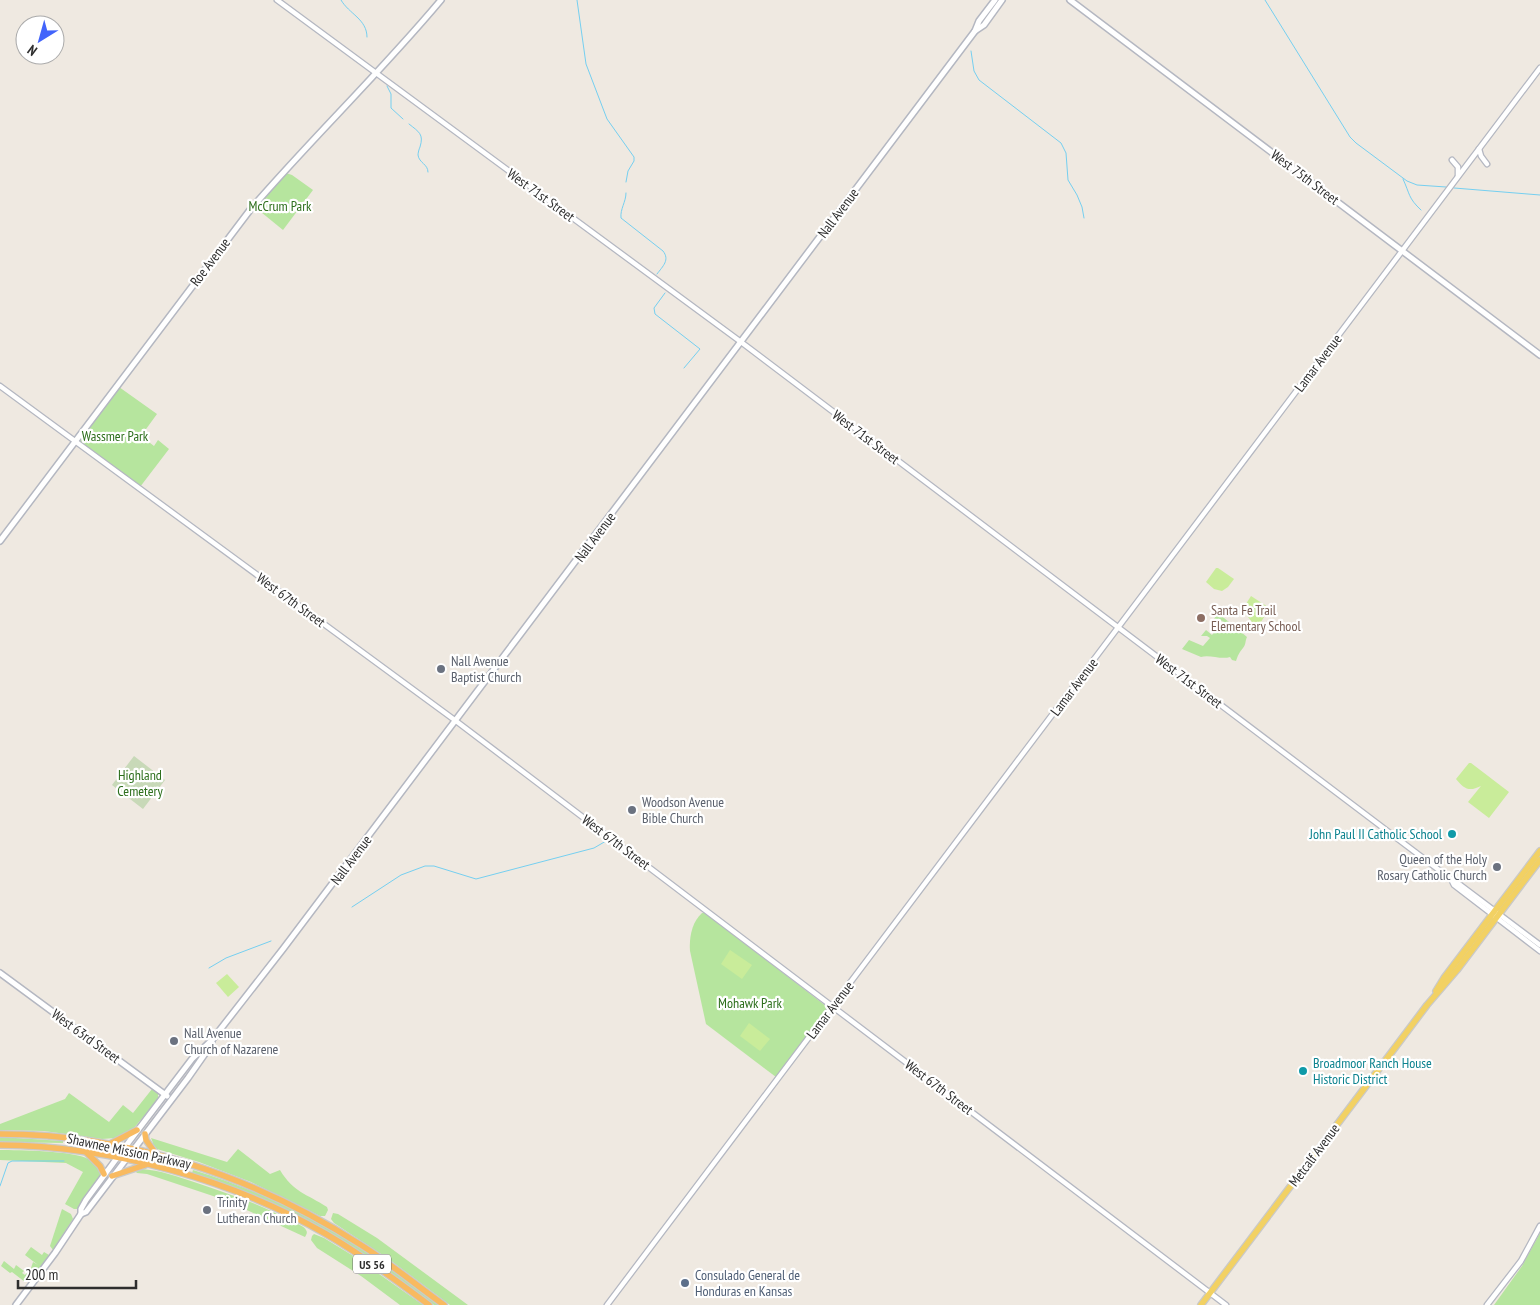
<svg xmlns="http://www.w3.org/2000/svg" width="1540" height="1305" font-family="'PT Sans Narrow',sans-serif">
	<rect width="100%" height="100%" fill="#efe9e1"/>
	<g fill="#b6e59e">
		<polygon points="286,173 292,175 313,190 283,230 256,208"/>
		<polygon points="119,387 157,414 141,436 154,446 158,440 169,449 140,487 81,444 80,439"/>
		<path d="M1218 613 1247 637C1245 641 1246 645 1243 648 1239 653 1238 655 1236 661L1232 660 1230 657C1221 660 1209 654 1201 657L1182 649 1189 640 1203 646 1210 638 1207 636H1201L1206 630 1212 635 1223 621 1214 619Z"/>
		<path d="M702 913H705L826 1006 827 1010 776 1077 706 1024 690 951C689 937 692 922 702 913Z"/>
		<polygon points="152,1089 158,1094 158,1098 156,1102 133,1129 123,1136 115,1138 102,1139 44,1131 0,1130 0,1124 65,1099 69,1093 109,1122 123,1105 133,1113"/>
		<polygon points="0,1137 63,1141 63,1143 0,1142"/>
		<path d="M151 1138 227 1162 238 1149 270 1174 280 1170C293 1192 307 1194 327 1207L328 1210 325 1216H320L251 1182 199 1162 157 1149 152 1145 153 1143Z"/>
		<path d="M0 1150C18 1150 75 1151 88 1159 95 1162 102 1169 101 1177L81 1207 78 1209H74L65 1204 83 1172 66 1163 0 1160Z"/>
		<path d="M141 1169C160 1170 179 1177 197 1183 229 1194 263 1205 293 1222 297 1224 304 1226 306 1230 308 1233 306 1235 305 1237L225 1200 147 1174 137 1173 135 1171Z"/>
		<path d="M193 1170C255 1189 314 1216 368 1253 392 1269 415 1287 439 1305H434C401 1280 367 1255 331 1234 287 1208 240 1189 192 1173Z"/>
		<polygon points="62,1209 71,1214 73,1219 53,1250 50,1246"/>
		<polygon points="333,1213 338,1214 377,1238 468,1305 450,1305 390,1260 334,1223 331,1219"/>
		<polygon points="1540,1233 1540,1305 1494,1305 1522,1266"/>
		<polygon points="314,1234 324,1238 355,1257 423,1305 400,1305 361,1276 317,1248 311,1240 312,1236"/>
		<polygon points="31,1247 42,1255 44,1252 49,1255 29,1282 25,1282 12,1272 10,1273 1,1266 4,1261 14,1269 16,1265 24,1271 22,1273 25,1275 31,1268 33,1262 38,1265 25,1255"/>
	</g>
	<polygon fill="#c8d9b8" points="134,756 165,780 143,809 112,785"/>
	<g fill="#c9ec9a">
		<polygon points="1216,568 1218,568 1234,579 1228,587 1222,591 1214,589 1206,582"/>
		<polygon points="1251,596 1268,607 1268,611 1259,625 1252,622 1244,612 1244,607"/>
		<path d="M1469 763H1471L1509 792 1489 818 1468 802 1481 786C1469 792 1464 789 1456 779Z"/>
		<polygon points="730,950 752,965 742,979 721,964"/>
		<polygon points="227,974 239,987 228,997 216,983"/>
		<polygon points="749,1023 770,1039 760,1051 740,1036"/>
	</g>
	<g fill="none" stroke-linecap="round" stroke-linejoin="round">
		<g stroke="#75cff0" stroke-width="1">
			<path d="M341 0C349 14 367 19 367 37"/>
			<polyline points="577,0 586,64 607,119 634,157 634,161 628,171 626,182"/>
			<polyline points="1265,0 1350,137 1356,143 1407,181 1417,185 1446,187"/>
			<polyline points="971,51 974,71 979,80 1061,143 1066,153 1068,180 1077,195 1082,207 1084,218"/>
			<polyline points="387,86 391,94 391,108 403,119"/>
			<path d="M409 124C419 132 424 134 420 147 419 149 418 153 418 155 419 163 428 164 428 172"/>
			<path d="M1403 179C1410 194 1408 198 1421 210"/>
			<polyline points="1454,188 1540,195"/>
			<path d="M626 193C626 202 620 209 621 218L663 251C670 260 663 266 657 274"/>
			<polyline points="665,293 654,308 655,314 700,349 684,368"/>
			<polyline points="352,907 401,875 425,866 434,866 476,879 594,848 606,841"/>
			<polyline points="209,968 226,958 271,941"/>
			<polyline points="0,1186 8,1163 12,1161 64,1161"/>
		</g>
		<defs>
			<g id="tertiary">
				<polyline points="277,0 741,342 1427,861 1451,879 1455,881 1540,945"/>
				<polyline points="1479,149 1481,156 1487,164"/>
				<polyline points="1452,160 1458,167 1458,176"/>
				<polyline points="0,386 456,721 1226,1305"/>
				<polyline points="1451,879 1454,885 1540,951"/>
				<polyline points="607,1305 1540,68"/>
				<polyline points="1487,1305 1521,1261 1540,1226"/>
			</g>
			<g id="secondary">
				<polyline points="1070,0 1540,355"/>
				<polyline points="975,31 984,25 1002,0"/>
				<path d="M0 541 250 210C312 138 380 73 441 0"/>
				<polyline points="0,973 167,1096"/>
				<polyline points="81,1214 81,1209 86,1200 125,1147 192,1059 212,1040 283,949 975,31 979,21 995,0"/>
				<polyline points="16,1305 55,1253 81,1214 86,1212 188,1078 209,1048 212,1041"/>
			</g>
			<g id="primary">
				<polyline points="1436,991 1444,978 1540,851"/>
				<polyline points="1201,1305 1400,1041 1427,1005 1457,970 1540,860"/>
			</g>
			<g id="trunk">
				<path d="M0 1134C128 1134 254 1176 361 1245 390 1263 416 1285 444 1305"/>
				<polyline points="145,1134 146,1140 156,1154"/>
				<polyline points="110,1144 137,1130"/>
				<path d="M0 1145C110 1146 231 1179 326 1234 362 1255 396 1280 429 1305"/>
				<polyline points="87,1153 100,1166 104,1174"/>
				<polyline points="112,1176 145,1165"/>
			</g>
		</defs>
		<use href="#tertiary" stroke="#b4b7c1" stroke-width="7"/>
		<use href="#secondary" stroke="#b4b7c1" stroke-width="8"/>
		<use href="#primary" stroke="#c9c9c9" stroke-width="8"/>
		<use href="#trunk" stroke="#c9c9c9" stroke-width="8"/>
		<use href="#tertiary" stroke="#fff" stroke-width="4.5"/>
		<use href="#secondary" stroke="#fff" stroke-width="5"/>
		<use href="#primary" stroke="#f2d163" stroke-width="5.5"/>
		<use href="#trunk" stroke="#f8ba60" stroke-width="5.5"/>
	</g>
	<circle fill="#8d6e63" stroke="#fff" stroke-width="2" cx="1201" cy="618" r="5"/>
	<g fill="#6b7280" stroke="#fff" stroke-width="2">
		<circle cx="441" cy="669" r="5"/>
		<circle cx="632" cy="810" r="5"/>
		<circle cx="1497" cy="867" r="5"/>
		<circle cx="174" cy="1041" r="5"/>
		<circle cx="207" cy="1210" r="5"/>
	</g>
	<g fill="#0f9aa8" stroke="#fff" stroke-width="2">
		<circle cx="1452" cy="834" r="5"/>
		<circle cx="1303" cy="1071" r="5"/>
	</g>
	<circle fill="#5c6f8a" stroke="#fff" stroke-width="2" cx="685" cy="1283" r="5"/>
	<g text-anchor="middle" dominant-baseline="central" stroke-width="4.5" stroke-linejoin="round" paint-order="stroke">
		<rect fill="#fff" stroke="#6d6d6d" stroke-width="1" x="353" y="1254.5" width="38" height="19" rx="4"/>
		<g font-size="12" font-weight="bold" fill="#2e2e2e">
			<text x="372" y="1264">US 56</text>
		</g>
		<g font-size="14" fill="#2e2e2e" stroke="#fff">
			<text transform="translate(1305 177) rotate(37)">West 75th Street</text>
			<text transform="translate(541 195) rotate(36)">West 71st Street</text>
			<text transform="translate(838 213) rotate(-53)">Nall Avenue</text>
			<text transform="translate(210 262) rotate(-53)">Roe Avenue</text>
			<text transform="translate(1318 363) rotate(-53)">Lamar Avenue</text>
			<text transform="translate(866 437) rotate(37)">West 71st Street</text>
			<text transform="translate(595 537) rotate(-53)">Nall Avenue</text>
			<text transform="translate(291 600) rotate(36)">West 67th Street</text>
			<text transform="translate(1189 681) rotate(37)">West 71st Street</text>
			<text transform="translate(1074 687) rotate(-53)">Lamar Avenue</text>
			<text transform="translate(616 842) rotate(37)">West 67th Street</text>
			<text transform="translate(351 860) rotate(-53)">Nall Avenue</text>
			<text transform="translate(830 1010) rotate(-53)">Lamar Avenue</text>
			<text transform="translate(86 1036) rotate(36)">West 63rd Street</text>
			<text transform="translate(939 1087) rotate(37)">West 67th Street</text>
			<text transform="translate(129 1151) rotate(12)">Shawnee Mission Parkway</text>
			<text transform="translate(1314 1155) rotate(-53)">Metcalf Avenue</text>
		</g>
		<g font-size="14" fill="#2c6e1b" stroke="#fff">
			<text x="280" y="206">McCrum Park</text>
			<text x="115" y="436">Wassmer Park</text>
			<text x="140" y="775">Highland<tspan x="140" dy="16">Cemetery</tspan></text>
			<text x="750" y="1003">Mohawk Park</text>
		</g>
		<g font-size="14" fill="#785e54" stroke="#fff" text-anchor="start">
			<text x="1211" y="610">Santa Fe Trail<tspan x="1211" dy="16">Elementary School</tspan></text>
		</g>
		<g font-size="14" fill="#5b616d" stroke="#fff" text-anchor="start">
			<text x="451" y="661">Nall Avenue<tspan x="451" dy="16">Baptist Church</tspan></text>
			<text x="642" y="802">Woodson Avenue<tspan x="642" dy="16">Bible Church</tspan></text>
			<text x="1487" y="859" text-anchor="end">Queen of the Holy<tspan x="1487" dy="16">Rosary Catholic Church</tspan></text>
			<text x="184" y="1033">Nall Avenue<tspan x="184" dy="16">Church of Nazarene</tspan></text>
			<text x="217" y="1202">Trinity<tspan x="217" dy="16">Lutheran Church</tspan></text>
		</g>
		<g font-size="14" fill="#0d838f" stroke="#fff" text-anchor="end">
			<text x="1442" y="834">John Paul II Catholic School</text>
			<text x="1313" y="1063" text-anchor="start">Broadmoor Ranch House<tspan x="1313" dy="16">Historic District</tspan></text>
		</g>
		<g font-size="14" fill="#4e5e75" stroke="#fff" text-anchor="start">
			<text x="695" y="1275">Consulado General de<tspan x="695" dy="16">Honduras en Kansas</tspan></text>
		</g>
	</g>
	<g transform="translate(40 40) rotate(217)"><circle r="24" fill="#ffffff" stroke="#ababab"/>
	<path d="M0-4L9 19L0 12L-9 19Z" fill="#4264fb"/>
	<text y="-8" font-size="14" font-weight="bold" text-anchor="middle" fill="#2e2e2e">N</text>
	</g>
	<path d="M18 1280v8h118v-8" fill="none" stroke="#2e2e2e" stroke-width="2.5"/>
	<text x="25" y="1280" font-size="15" fill="#2e2e2e" stroke="#ffffff" stroke-width="4" paint-order="stroke">200 m</text>
</svg>
